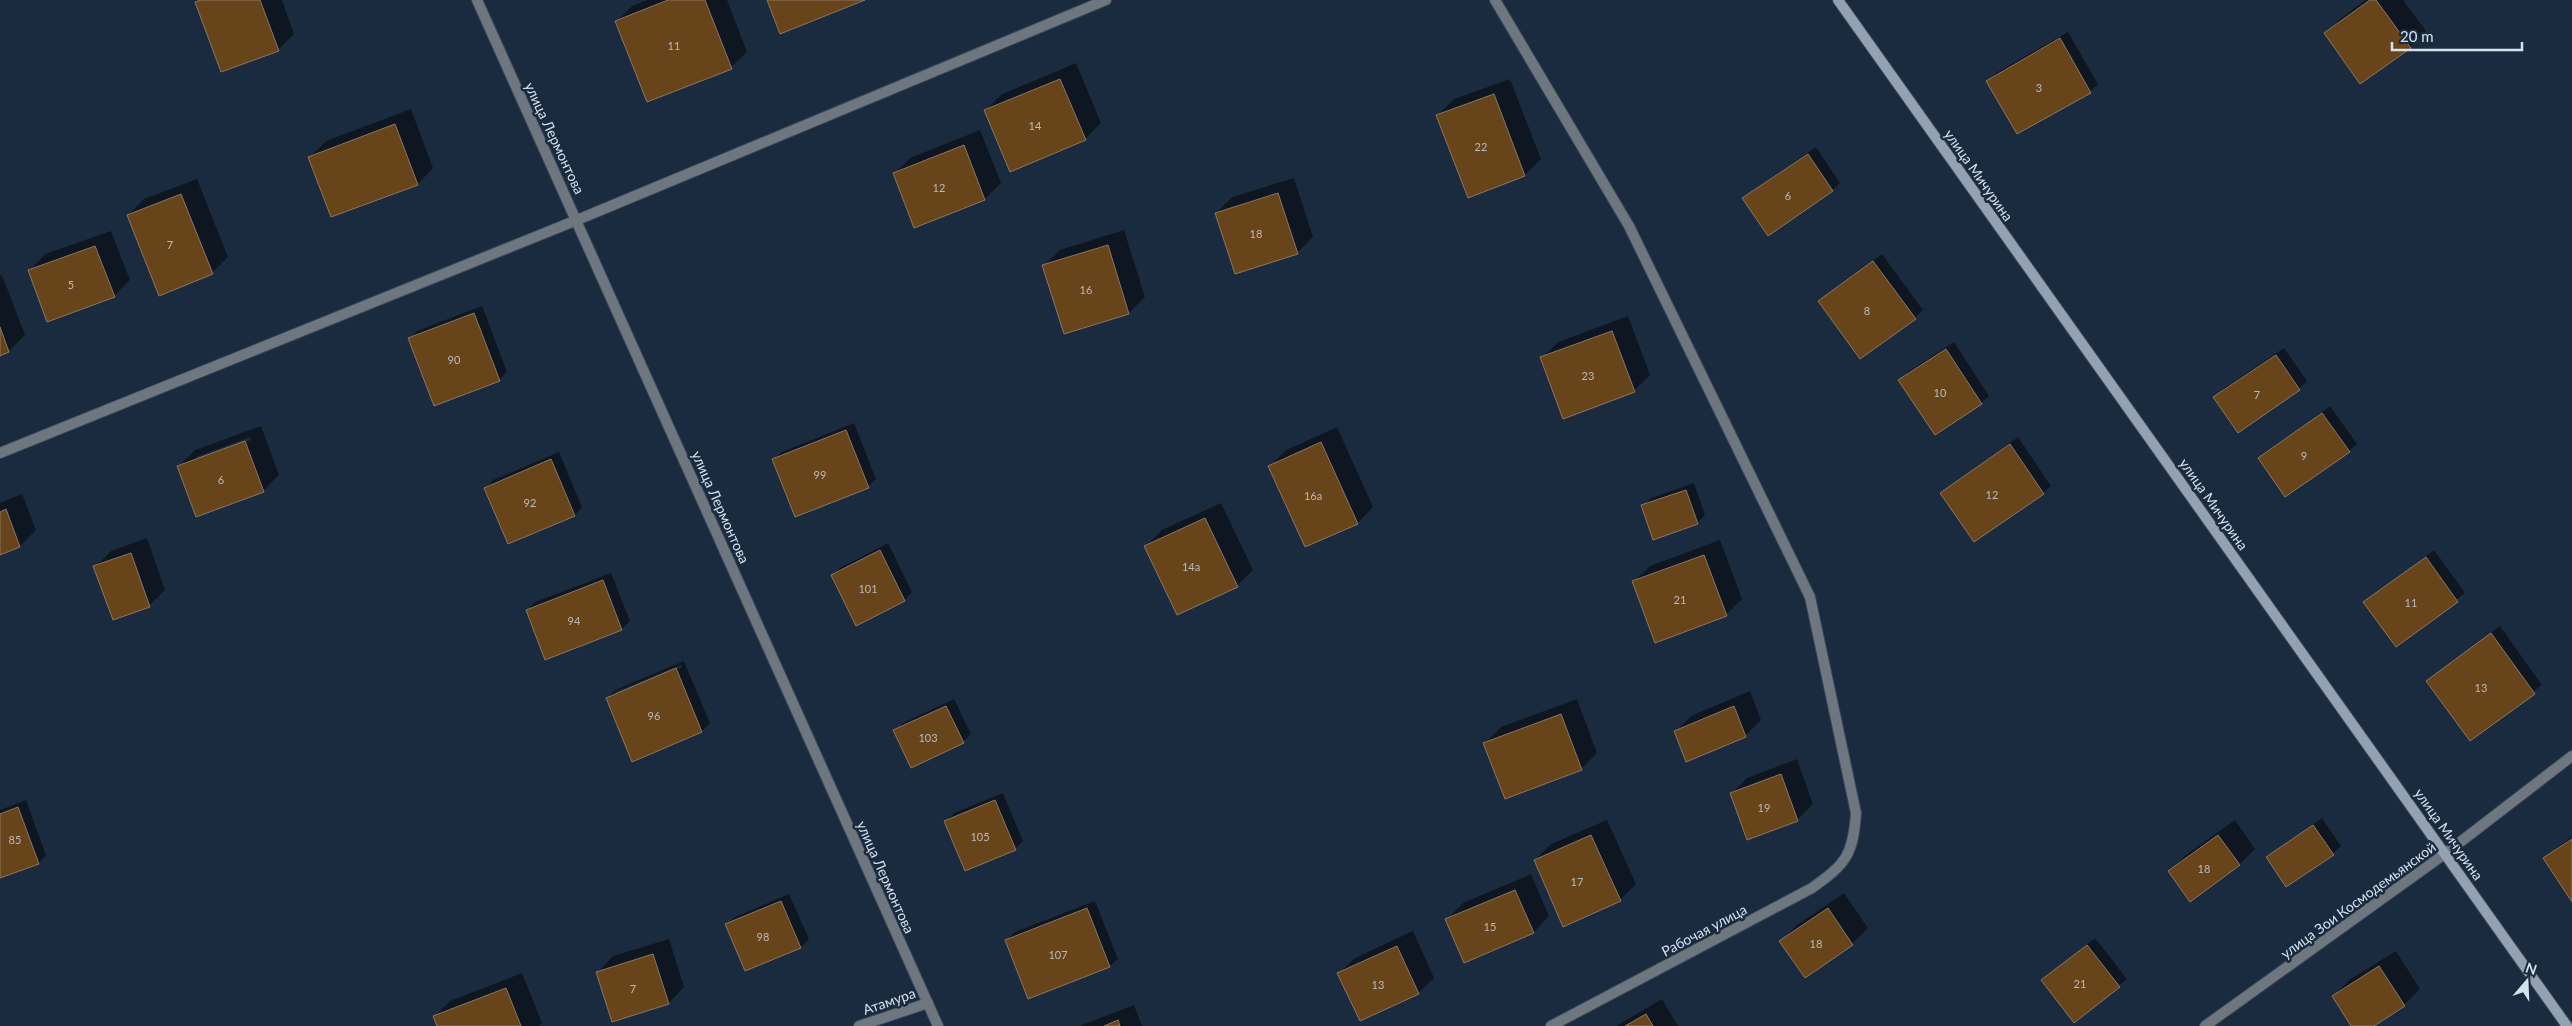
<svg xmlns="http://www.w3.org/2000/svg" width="2572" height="1026" font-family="Lato,sans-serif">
	<rect width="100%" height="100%" fill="#1b2b3f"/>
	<g fill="#0007" fill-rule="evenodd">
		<polygon points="199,0 282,0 294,34 278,50 196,3"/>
		<polygon points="647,0 727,0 747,52 731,67 648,100 616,22 632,6"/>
		<polygon points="2366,0 2403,0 2426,31 2410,47 2326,33 2341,18"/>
		<polygon points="2068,32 2098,84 2090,92 1988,81 1996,73"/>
		<polygon points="1076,63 1101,123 1085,139 986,110 1002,94"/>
		<polygon points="1510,79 1541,159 1525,175 1469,197 1438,115 1454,99"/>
		<polygon points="411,109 433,168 418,184 310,157 326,141"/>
		<polygon points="980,130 1001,183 985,199 915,227 894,174 910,158"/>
		<polygon points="1816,147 1840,183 1832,190 1744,198 1752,191"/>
		<polygon points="1294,178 1313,237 1297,253 1216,213 1232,197"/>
		<polygon points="197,179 228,257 212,273 128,215 144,199"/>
		<polygon points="1124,230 1145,297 1129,313 1064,332 1044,266 1060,250"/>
		<polygon points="111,231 130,280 114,296 30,270 45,254"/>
		<polygon points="1882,254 1923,310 1915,318 1820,301"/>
		<polygon points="2,275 25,335 9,351 0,354 0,276"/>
		<polygon points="482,306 507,372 499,380 410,339 417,331"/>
		<polygon points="1628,316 1650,375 1634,391 1542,358 1558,342"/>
		<polygon points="1954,342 1989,396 1981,403 1900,380 1908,372"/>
		<polygon points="2284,348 2307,381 2299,389 2215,397 2223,389"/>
		<polygon points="2330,406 2357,444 2349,451 2259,458"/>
		<polygon points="854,423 876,479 868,487 774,459 782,452"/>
		<path d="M261 426 279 475 263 491 179 466 195 450ZM250 437 251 440 196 460V457Z"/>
		<polygon points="1337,427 1373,507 1358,523 1306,546 1270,466 1286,450"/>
		<polygon points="2018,437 2051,486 2043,493 1942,493"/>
		<polygon points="559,452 582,507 575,515 486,488 493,480"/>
		<polygon points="1694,483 1705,515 1697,523 1643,506 1651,498"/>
		<polygon points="22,494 36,530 20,546 0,554 0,503"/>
		<polygon points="1221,503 1253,570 1237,586 1146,546 1162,530"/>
		<polygon points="147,538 165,590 149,606 95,567 111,551"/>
		<polygon points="1720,540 1742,599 1726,615 1634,582 1650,566"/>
		<polygon points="888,543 912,592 905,600 857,624 832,575 840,568"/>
		<polygon points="2434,550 2465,593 2397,645 2365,602"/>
		<polygon points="611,573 630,621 622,629 545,658 527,610 535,602"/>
		<polygon points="2500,626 2542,685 2470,739 2428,681"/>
		<path d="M684 661 710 723 702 731 607 698 615 690ZM681 665 682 667 615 695V692Z"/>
		<polygon points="1750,691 1761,720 1745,736 1675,732 1691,716"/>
		<polygon points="954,699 971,734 963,742 895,731 903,723"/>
		<polygon points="1577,699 1597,753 1581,769 1485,743 1501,727"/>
		<polygon points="1797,759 1813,804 1797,820 1731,794 1747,778"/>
		<polygon points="1003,793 1023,841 1015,849 946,821 954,813"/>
		<polygon points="26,800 46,855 39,863 0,877 0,810"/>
		<polygon points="2322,818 2341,846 2333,854 2267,858"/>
		<polygon points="1607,820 1636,884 1620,900 1535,860 1551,844"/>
		<polygon points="2235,820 2255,849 2240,864 2170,871 2186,855"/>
		<polygon points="2572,837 2572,900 2544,858"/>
		<polygon points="1531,874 1549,916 1534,932 1447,919 1463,903"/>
		<polygon points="1844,893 1868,928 1852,944 1781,941 1797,925"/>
		<polygon points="789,894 809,939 801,947 746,970 727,924 735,917"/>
		<polygon points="1095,901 1118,959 1110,966 1007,940 1015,932"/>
		<polygon points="1413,931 1434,978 1418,993 1339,973 1355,958"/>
		<polygon points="2095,938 2127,979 2119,986 2042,980"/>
		<polygon points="669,939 684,987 669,1003 598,972 613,956"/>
		<polygon points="2396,951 2420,989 2404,1005 2372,1026 2353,1026 2334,996 2349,980"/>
		<polygon points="522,973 542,1023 539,1026 438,1026 434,1017 450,1001"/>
		<polygon points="1662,999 1678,1026 1616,1026"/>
		<polygon points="1134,1005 1142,1026 1079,1026"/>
	</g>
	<g fill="#68441b" stroke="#8c7660">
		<polygon points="201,0 260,0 279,51 221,72 195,2"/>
		<polygon points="668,0 705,0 732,69 647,102 615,21"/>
		<polygon points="767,0 865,0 780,34"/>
		<polygon points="2370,0 2376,0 2411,48 2360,84 2324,33"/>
		<polygon points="2060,38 2091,93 2017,134 1986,81"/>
		<polygon points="1060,79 1086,140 1010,172 984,110"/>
		<polygon points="1494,94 1525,176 1468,198 1436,115"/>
		<polygon points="395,124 418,185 331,217 308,157"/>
		<polygon points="964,145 985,200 914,228 893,173"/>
		<polygon points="1808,154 1833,191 1768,236 1742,198"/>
		<polygon points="1278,193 1298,254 1235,274 1215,213"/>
		<polygon points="181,194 213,274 159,296 127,215"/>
		<polygon points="1108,245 1129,314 1064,334 1042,265"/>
		<polygon points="95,246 115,297 47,322 28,270"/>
		<polygon points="1873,261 1916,319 1860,359 1818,301"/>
		<polygon points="474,313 500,381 434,406 408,338"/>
		<polygon points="0,327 9,352 0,356"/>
		<polygon points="1612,331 1635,392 1563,419 1540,357"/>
		<polygon points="1946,349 1982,404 1935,435 1898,380"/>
		<polygon points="2276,355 2300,390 2238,433 2213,397"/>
		<polygon points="2322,413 2350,452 2285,497 2258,458"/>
		<polygon points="846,430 869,488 795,517 772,459"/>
		<polygon points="245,441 264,492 196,517 177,466"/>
		<polygon points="1321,442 1358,524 1305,547 1268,466"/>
		<polygon points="2010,444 2044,494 1974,542 1940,493"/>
		<polygon points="551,459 575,516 508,544 484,488"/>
		<polygon points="1686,490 1698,524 1653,540 1641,505"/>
		<polygon points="6,509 20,547 0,555 0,512"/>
		<polygon points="1205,518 1238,587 1177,615 1144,546"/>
		<polygon points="880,550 905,601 856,626 831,575"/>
		<polygon points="131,553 150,607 113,620 93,566"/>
		<polygon points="1704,555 1727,616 1655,643 1632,581"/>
		<polygon points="2426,557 2458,602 2396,647 2363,602"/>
		<polygon points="603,580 622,630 545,660 526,610"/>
		<polygon points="2491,633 2535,694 2470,741 2426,681"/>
		<polygon points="676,668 702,732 632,762 606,698"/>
		<polygon points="946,706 964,743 911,768 893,730"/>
		<polygon points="1734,706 1746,737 1686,762 1674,731"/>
		<polygon points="1561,714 1582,770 1505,799 1483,743"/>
		<polygon points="1781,774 1798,821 1747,840 1730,793"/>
		<polygon points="995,800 1016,850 965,871 944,821"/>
		<polygon points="18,807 39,864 0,878 0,814"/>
		<polygon points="2313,825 2334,855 2286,887 2266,857"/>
		<polygon points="1591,835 1621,901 1563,927 1534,860"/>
		<polygon points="2218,835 2240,865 2190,902 2168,871"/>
		<polygon points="2572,839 2572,902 2543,858"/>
		<polygon points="1515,890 1534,933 1464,963 1445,919"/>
		<polygon points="781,901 801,948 745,971 725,924"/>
		<polygon points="1087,908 1110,967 1028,999 1005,940"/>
		<polygon points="1828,908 1853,945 1805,978 1779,941"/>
		<polygon points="2087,945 2120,987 2074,1023 2041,980"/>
		<polygon points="1397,946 1419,994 1360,1021 1337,973"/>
		<polygon points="653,954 669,1004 612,1022 596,972"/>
		<polygon points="2379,966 2405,1006 2374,1026 2351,1026 2332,996"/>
		<polygon points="506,988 521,1026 437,1026 433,1016"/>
		<polygon points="1646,1014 1653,1026 1625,1026"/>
		<polygon points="1118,1020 1120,1026 1104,1026"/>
	</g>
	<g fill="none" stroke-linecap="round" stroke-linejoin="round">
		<defs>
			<path id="lane" d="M1495 0 1629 226 1810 597 1856 813C1853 855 1846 864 1812 888L1551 1026"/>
			<g id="street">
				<polyline points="477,0 938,1026"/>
				<polyline points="0,453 577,220 1106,0"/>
				<polyline points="859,1026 928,1003"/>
				<polyline points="2205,1026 2446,853 2572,756"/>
			</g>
			<polyline id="secondary" points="1838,0 2567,1026"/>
		</defs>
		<use href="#lane" stroke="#39485b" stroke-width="12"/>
		<use href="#street" stroke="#39485b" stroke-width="12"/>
		<use href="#secondary" stroke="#39485b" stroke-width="12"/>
		<use href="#lane" stroke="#6e7680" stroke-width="10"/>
		<use href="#street" stroke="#6e7680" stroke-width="10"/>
		<use href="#secondary" stroke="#94a1b2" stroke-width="10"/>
	</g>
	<g text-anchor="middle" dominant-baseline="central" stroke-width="5" stroke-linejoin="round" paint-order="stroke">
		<g font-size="11" fill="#babab9">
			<text x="674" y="45">11</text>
			<text x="2039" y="87">3</text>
			<text x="1035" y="125">14</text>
			<text x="1481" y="146">22</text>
			<text x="939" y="187">12</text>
			<text x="1788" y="195">6</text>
			<text x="1256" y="233">18</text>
			<text x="170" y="244">7</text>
			<text x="71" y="284">5</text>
			<text x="1086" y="289">16</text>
			<text x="1867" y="310">8</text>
			<text x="454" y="359">90</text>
			<text x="1588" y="375">23</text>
			<text x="1940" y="392">10</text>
			<text x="2257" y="394">7</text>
			<text x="2304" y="455">9</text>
			<text x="820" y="474">99</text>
			<text x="221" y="479">6</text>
			<text x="1992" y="494">12</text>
			<text x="1313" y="495">16а</text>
			<text x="530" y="502">92</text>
			<text x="1191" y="566">14а</text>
			<text x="868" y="588">101</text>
			<text x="1680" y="599">21</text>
			<text x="2411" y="602">11</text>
			<text x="574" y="620">94</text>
			<text x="2481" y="687">13</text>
			<text x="654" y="715">96</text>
			<text x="928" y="737">103</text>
			<text x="1764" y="807">19</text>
			<text x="980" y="836">105</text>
			<text x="15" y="839">85</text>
			<text x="2204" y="868">18</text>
			<text x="1577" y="881">17</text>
			<text x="1490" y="926">15</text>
			<text x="763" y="936">98</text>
			<text x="1816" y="943">18</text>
			<text x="1058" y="954">107</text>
			<text x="2080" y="983">21</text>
			<text x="1378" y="984">13</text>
			<text x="633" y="988">7</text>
		</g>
		<g font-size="14" fill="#d6e1ee" stroke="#1b2b3f">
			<text transform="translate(555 138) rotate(65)">улица Лермонтова</text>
			<text transform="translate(1979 175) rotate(55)">улица Мичурина</text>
			<text transform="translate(2214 504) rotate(55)">улица Мичурина</text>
			<text transform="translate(721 507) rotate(66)">улица Лермонтова</text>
			<text transform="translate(2449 834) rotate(55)">улица Мичурина</text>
			<text transform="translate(886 877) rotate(66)">улица Лермонтова</text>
			<text transform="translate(2358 900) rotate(-36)">улица Зои Космодемьянской</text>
			<text transform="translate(1704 930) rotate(-28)">Рабочая улица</text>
			<text transform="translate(889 1001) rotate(-19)">Атамура</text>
		</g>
	</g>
	<g transform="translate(2527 981) rotate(19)" stroke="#1b2b3f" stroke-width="4" paint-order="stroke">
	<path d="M0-4L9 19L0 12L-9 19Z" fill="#d6e1ee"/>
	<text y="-8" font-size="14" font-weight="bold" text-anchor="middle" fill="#d6e1ee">N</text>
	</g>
	<path d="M2392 42v8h130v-8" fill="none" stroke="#d6e1ee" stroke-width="2.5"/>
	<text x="2400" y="42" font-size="15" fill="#d6e1ee" stroke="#1b2b3f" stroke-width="4" paint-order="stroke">20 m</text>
</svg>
